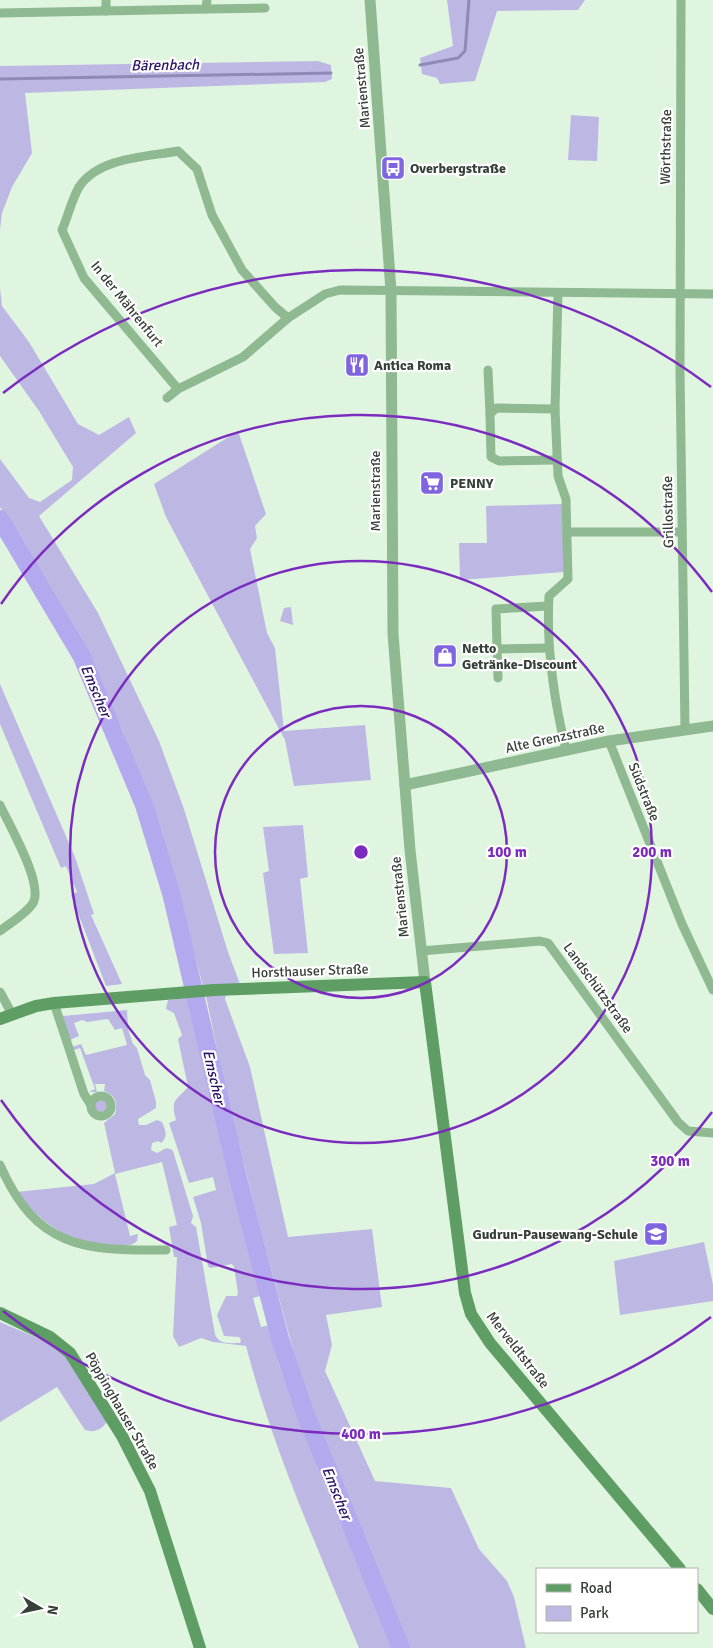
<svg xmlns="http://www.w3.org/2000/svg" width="713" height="1648" font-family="Signika,sans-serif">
	<rect width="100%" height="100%" fill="#e0f5e0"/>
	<g fill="#bcb8e3">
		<polygon points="447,0 585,0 578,10 497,11 475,81 440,84 437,78 422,74 420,58 453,46"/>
		<polygon points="318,61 331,65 332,79 325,82 25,93 32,153 12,187 2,213 0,230 0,66"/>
		<polygon points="571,115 599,117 597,161 568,160"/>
		<polygon points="0,288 2,306 29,342 78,424 99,435 129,417 136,433 39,516 98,613 159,741 184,809 228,952 240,984 203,986 162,834 123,731 78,638 0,507 0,459 29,498 40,502 72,480 73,467 39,411 0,356"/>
		<polygon points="238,431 266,514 255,526 257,538 250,549 267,633 275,648 284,731 365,725 371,780 294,786 285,740 166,517 154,484"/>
		<polygon points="562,504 564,572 460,580 459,543 487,543 486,506"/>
		<polygon points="291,607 293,625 280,621 284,608"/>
		<polygon points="0,684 75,857 94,914 91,915 122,984 106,986 71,895 77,892 66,866 61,868 0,724"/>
		<polygon points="303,825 308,877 300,879 308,953 274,954 263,873 269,871 263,827"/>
		<polygon points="226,995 225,999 250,1067 288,1237 372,1229 382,1307 326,1315 332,1345 325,1371 375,1481 451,1488 479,1549 507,1581 514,1597 526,1648 407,1648 305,1394 258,1220 226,1092 206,996"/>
		<path d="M191 997 263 1295 253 1298 261 1327 270 1325 279 1365 324 1484 393 1648H359C318 1549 273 1450 246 1346L213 1342 201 1338 179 1347 173 1336 177 1257H174L169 1227 177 1225 162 1162 115 1174 130 1236 138 1234 137 1241C131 1247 123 1245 115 1245 69 1244 45 1226 16 1192L94 1184 115 1173 104 1123 115 1114C118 1102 115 1095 104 1091L105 1084H95L97 1092H89L95 1089 80 1048 74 1050 72 1047 81 1044 86 1055 127 1045 122 1028 115 1030 108 1019 87 1022 82 1020 74 1023 79 1036 70 1040 62 1020 63 1016 127 1010 128 1029 133 1044 137 1048 145 1075 150 1080 156 1102V1108L138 1119 139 1125H146L157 1120 162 1122C165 1130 169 1136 161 1143L158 1141 152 1143 151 1150 157 1153C164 1150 166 1145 173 1151L193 1216 191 1223 196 1227 215 1334C219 1345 229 1343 240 1343L241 1340 239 1337 224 1336 217 1315 226 1296H237L238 1293 234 1267 232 1264 210 1268 208 1266 201 1223 193 1197 216 1190 213 1177 189 1183 169 1123 176 1120C170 1099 176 1101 188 1087L178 1039 182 1035 174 1013 166 1009 168 1000Z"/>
		<circle cx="101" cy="1106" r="6"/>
		<polygon points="704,1242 713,1285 713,1301 620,1315 614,1261"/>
		<path d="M0 1322 56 1346 65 1354 107 1422C101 1430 94 1433 85 1430L57 1387 0 1422Z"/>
	</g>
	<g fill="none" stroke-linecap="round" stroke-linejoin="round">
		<g stroke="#8d8ab8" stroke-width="3">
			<polyline points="420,65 458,58 465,51 469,0"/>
			<polyline points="0,79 331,73"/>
		</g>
		<polyline stroke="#b2a9ef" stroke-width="18" points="0,519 82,657 144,805 171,893 239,1182 281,1342 305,1413 401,1648"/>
		<g stroke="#8fb991" stroke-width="9">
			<polyline points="681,0 680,372 685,729"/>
			<polyline points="206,9 265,8"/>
			<polyline points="106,11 106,0"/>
			<polyline points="0,13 206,9 207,0"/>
			<path d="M558 293 555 409 558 476 566 499 568 579 549 596C546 648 554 700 566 750"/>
			<polyline points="488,370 490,414"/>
			<path d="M178 389 84 278 62 230C68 216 72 199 79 187 99 157 147 157 178 151L197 169 212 215 242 270 275 307 288 318"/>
			<polyline points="167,398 178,389 243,357 288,318 325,294 340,290 713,294"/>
			<polyline points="555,409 496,408 490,414 491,457 499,461 557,460"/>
			<polyline points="567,532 682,532"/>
			<polyline points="548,606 496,609 497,649 549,648"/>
			<polyline points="497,649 498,678"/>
			<polyline points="609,741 682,924 713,990"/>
			<path d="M0 805C9 825 44 884 33 903 26 914 10 923 0 931"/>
			<polyline points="421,951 540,941 548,943 678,1122 688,1131 713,1133"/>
			<polyline points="0,992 12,1014"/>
			<polyline points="54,1003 84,1094 91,1105"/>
			<circle cx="101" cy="1106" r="10"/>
			<path d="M0 1165C36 1248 84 1251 166 1250"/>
		</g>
		<g stroke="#8fb991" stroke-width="11">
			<polyline points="370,0 391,291 393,634 410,850 425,982"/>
			<polyline points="405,785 609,741 713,726"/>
		</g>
		<g stroke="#5e9d63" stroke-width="12">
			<polyline points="0,1019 36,1006 54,1003 214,990 425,982 465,1293 471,1314 490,1343 680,1569"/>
			<polyline points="0,1313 50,1337 70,1353 122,1436 150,1491 200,1648"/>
			<polyline points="697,1589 713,1609"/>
		</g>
	</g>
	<g fill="none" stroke="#7b2cbf" stroke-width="2.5">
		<circle cx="361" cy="852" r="146"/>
		<circle cx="361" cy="852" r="291"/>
		<path d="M712 1112A437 437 0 0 1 1 1100M1 604A437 437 0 0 1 712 592"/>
		<path d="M711 1317A582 582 0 0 1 3 1311M3 393A582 582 0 0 1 711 387"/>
	</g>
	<defs>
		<symbol id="bus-square" viewBox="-11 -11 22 22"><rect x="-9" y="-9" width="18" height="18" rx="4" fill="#7f65e0" stroke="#fff"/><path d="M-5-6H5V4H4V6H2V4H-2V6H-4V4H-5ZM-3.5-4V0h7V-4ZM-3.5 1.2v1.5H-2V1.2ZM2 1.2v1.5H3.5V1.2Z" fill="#fff"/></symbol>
		<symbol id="restaurant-square" viewBox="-11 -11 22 22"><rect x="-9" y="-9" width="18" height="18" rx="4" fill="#7f65e0" stroke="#fff"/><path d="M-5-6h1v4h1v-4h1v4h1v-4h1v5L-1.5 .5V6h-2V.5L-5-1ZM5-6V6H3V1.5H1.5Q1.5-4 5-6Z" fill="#fff"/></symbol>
		<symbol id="supermarket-square" viewBox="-11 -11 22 22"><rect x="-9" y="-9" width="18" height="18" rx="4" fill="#7f65e0" stroke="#fff"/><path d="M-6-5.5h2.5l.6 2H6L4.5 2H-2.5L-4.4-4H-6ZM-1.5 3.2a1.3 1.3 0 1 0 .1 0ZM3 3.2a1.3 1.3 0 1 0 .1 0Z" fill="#fff"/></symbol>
		<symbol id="shop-square" viewBox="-11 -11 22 22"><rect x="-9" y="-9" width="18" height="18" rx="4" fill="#7f65e0" stroke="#fff"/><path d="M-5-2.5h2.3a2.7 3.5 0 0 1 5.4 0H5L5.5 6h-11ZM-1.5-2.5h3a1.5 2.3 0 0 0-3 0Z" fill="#fff"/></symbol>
		<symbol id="school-square" viewBox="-11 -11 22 22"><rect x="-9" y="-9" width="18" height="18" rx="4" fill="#7f65e0" stroke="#fff"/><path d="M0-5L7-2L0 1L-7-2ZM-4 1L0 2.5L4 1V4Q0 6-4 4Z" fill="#fff"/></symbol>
	</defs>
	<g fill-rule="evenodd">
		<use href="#bus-square" x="379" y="154" width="28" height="28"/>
		<use href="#restaurant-square" x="343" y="351" width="28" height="28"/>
		<use href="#supermarket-square" x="418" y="469" width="28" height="28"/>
		<use href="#shop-square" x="431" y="642" width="28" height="28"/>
		<use href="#school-square" x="642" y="1220" width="28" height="28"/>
	</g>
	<g text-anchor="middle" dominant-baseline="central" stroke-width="4.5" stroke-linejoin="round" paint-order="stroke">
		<g font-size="14" fill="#374038" stroke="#fff">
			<text transform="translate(362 88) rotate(-95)">Marienstraße</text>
			<text transform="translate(666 147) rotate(-89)">Wörthstraße</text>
			<text transform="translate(127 304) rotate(51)">In der Mährenfurt</text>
			<text transform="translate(375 491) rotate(-90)">Marienstraße</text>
			<text transform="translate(668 512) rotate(-91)">Grillostraße</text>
			<text transform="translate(555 738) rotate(-12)">Alte Grenzstraße</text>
			<text transform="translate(644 792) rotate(68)">Südstraße</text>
			<text transform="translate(400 897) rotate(-96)">Marienstraße</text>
			<text transform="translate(310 971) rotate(-2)">Horsthauser Straße</text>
			<text transform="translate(598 988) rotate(54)">Landschützstraße</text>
			<text transform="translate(518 1350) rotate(52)">Merveldtstraße</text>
			<text transform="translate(122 1411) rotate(60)">Pöppinghauser Straße</text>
		</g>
		<g font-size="14" font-weight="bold" fill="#374038" stroke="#fff" text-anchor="start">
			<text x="410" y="168">Overbergstraße</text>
			<text x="374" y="365">Antica Roma</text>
			<text x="450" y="483">PENNY</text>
			<text x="462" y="648">Netto<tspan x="462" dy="16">Getränke-Discount</tspan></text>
			<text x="638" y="1234" text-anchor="end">Gudrun-Pausewang-Schule</text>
		</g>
		<g font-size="15" font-style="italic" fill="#2c1463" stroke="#fff">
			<text transform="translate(165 65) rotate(-1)">Bärenbach</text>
			<text transform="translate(96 691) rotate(67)">Emscher</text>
			<text transform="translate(214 1077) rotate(77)">Emscher</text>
			<text transform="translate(337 1493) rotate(68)">Emscher</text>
		</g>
	</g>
	<circle cx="361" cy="852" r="8" fill="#7b2cbf" stroke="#fff" stroke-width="2.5"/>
	<g font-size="15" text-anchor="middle" font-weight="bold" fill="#7b2cbf" stroke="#fff" stroke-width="4.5" stroke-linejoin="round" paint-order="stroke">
		<text x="507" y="857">100 m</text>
		<text x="652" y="857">200 m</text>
		<text x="670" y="1166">300 m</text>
		<text x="361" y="1439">400 m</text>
	</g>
	<rect x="536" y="1568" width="162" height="65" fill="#ffffff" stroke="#afb3af"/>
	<rect x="546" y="1584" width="25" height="8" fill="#5e9d63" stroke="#afb3af"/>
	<text x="580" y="1593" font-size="15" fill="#374038">Road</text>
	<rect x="546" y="1606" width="25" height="15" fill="#bcb8e3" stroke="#afb3af"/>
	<text x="580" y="1618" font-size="15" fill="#374038">Park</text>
	<g transform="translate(40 1608) rotate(99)" stroke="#ffffff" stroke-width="4" paint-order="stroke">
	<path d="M0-4L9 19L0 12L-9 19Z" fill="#374038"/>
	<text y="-8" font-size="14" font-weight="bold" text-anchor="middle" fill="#374038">N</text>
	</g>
</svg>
